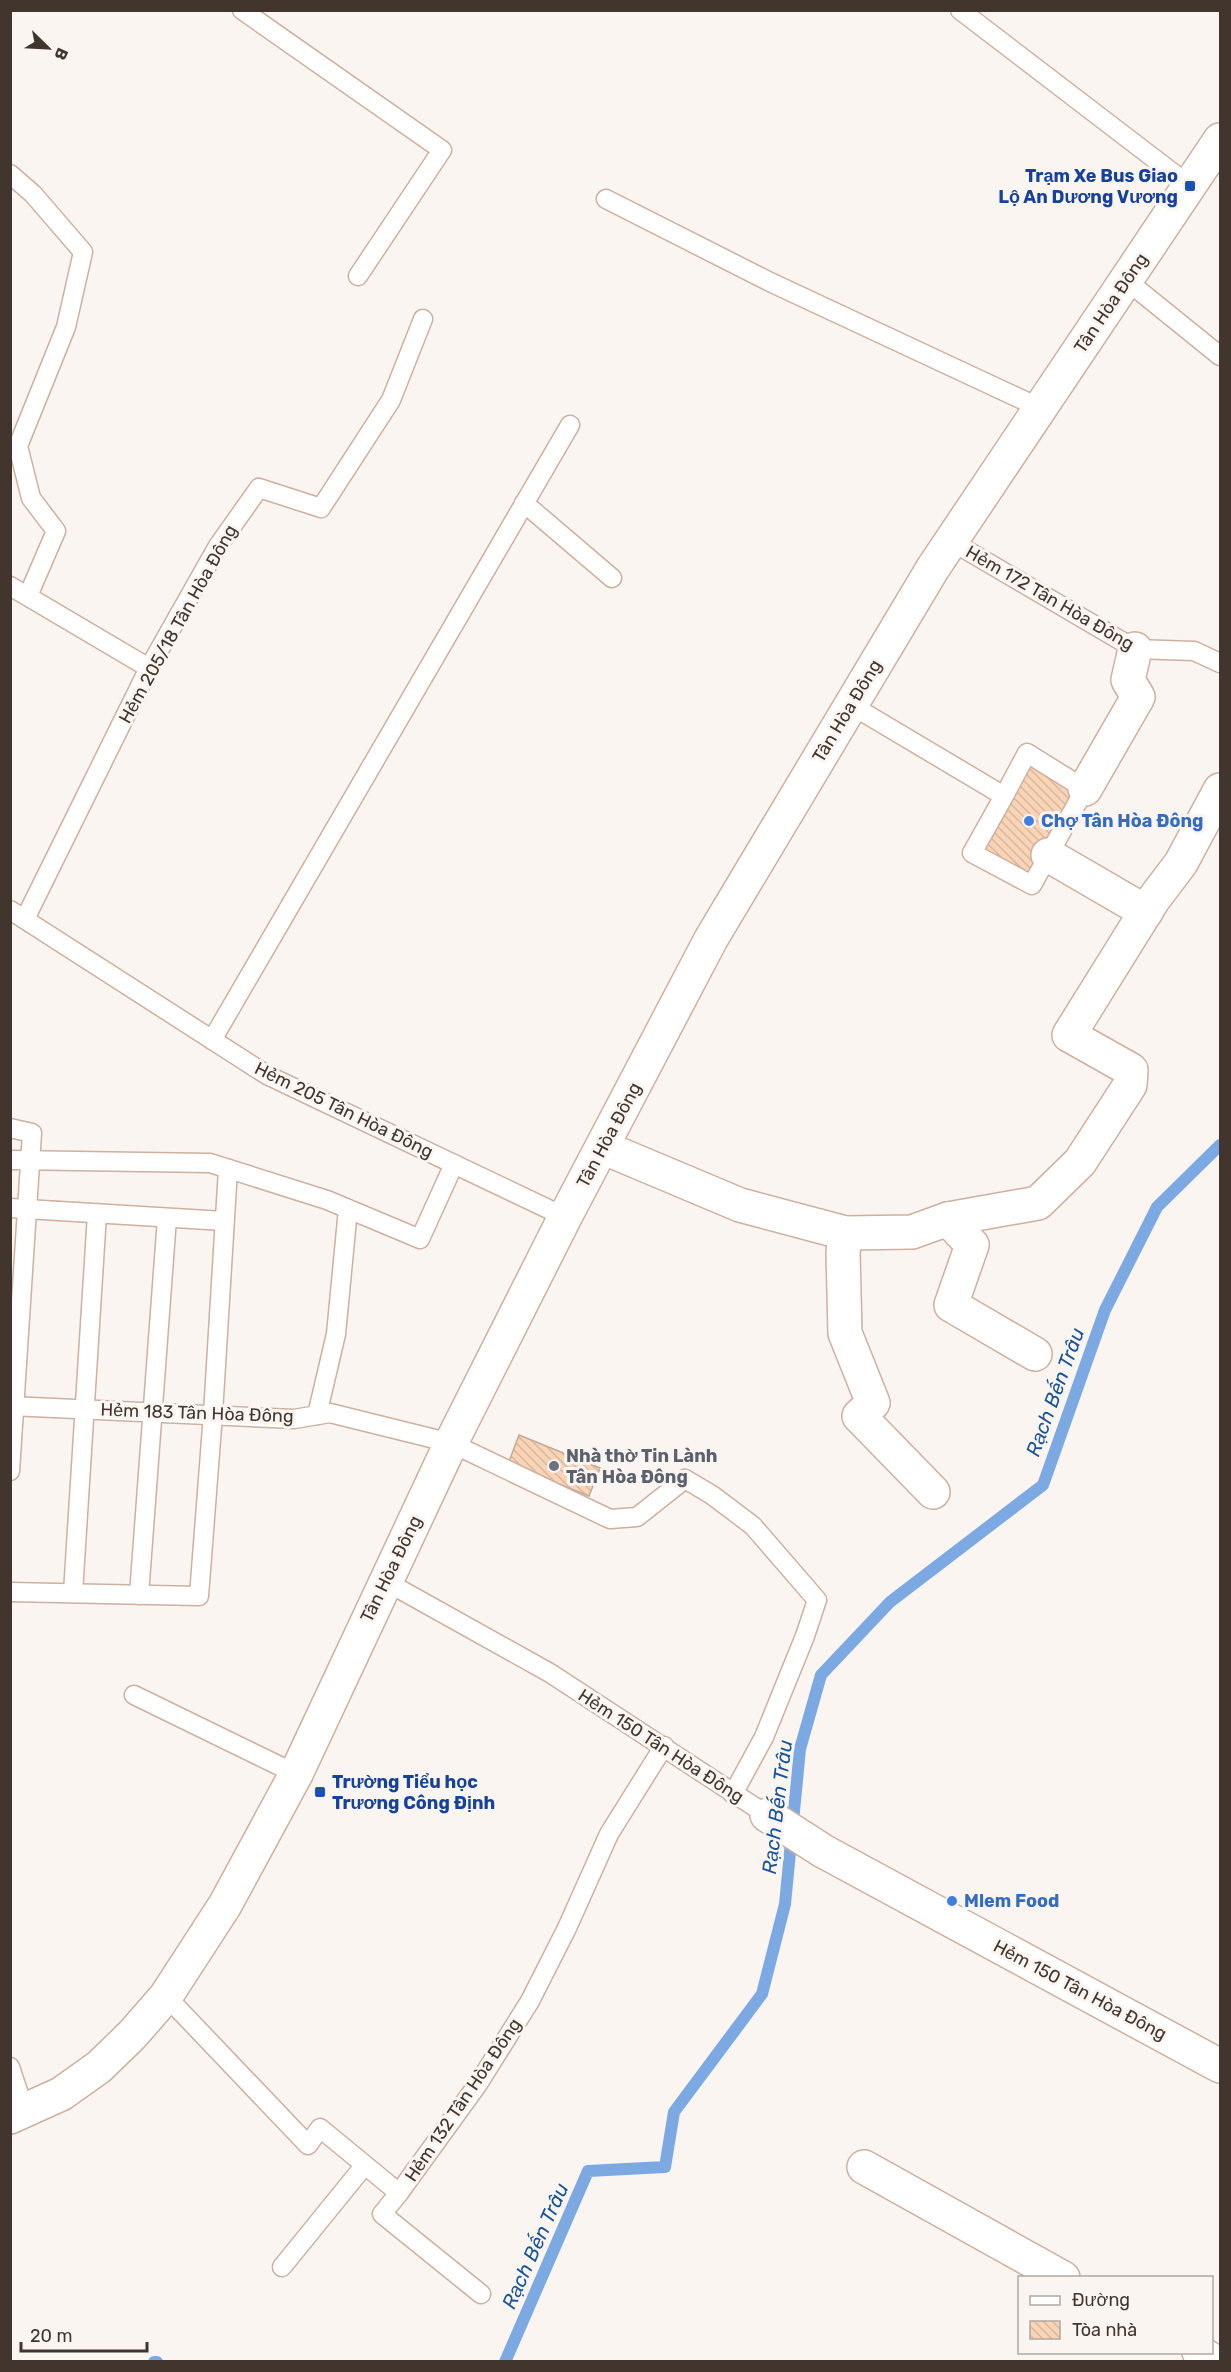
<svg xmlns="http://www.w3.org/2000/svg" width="1231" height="2372" font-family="Rubik,sans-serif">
	<defs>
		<pattern id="building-back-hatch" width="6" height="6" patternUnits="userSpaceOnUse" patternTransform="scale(1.5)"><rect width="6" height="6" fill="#fad4b6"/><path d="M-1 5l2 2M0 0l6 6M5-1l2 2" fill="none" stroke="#d8b79d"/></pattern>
	</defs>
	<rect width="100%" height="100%" fill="#fbf5f1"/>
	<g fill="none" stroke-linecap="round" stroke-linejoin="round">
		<g stroke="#7ca9e2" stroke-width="12">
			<polyline points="154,2362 157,2362"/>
			<polyline points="505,2362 588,2171 665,2167 674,2112 762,1994 785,1904 800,1749 821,1675 890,1602 1043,1485 1105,1310 1157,1207 1220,1145"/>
		</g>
	</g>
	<g fill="url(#building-back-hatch)" stroke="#c4a995" stroke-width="1.5">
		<polygon points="1030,762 1081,795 1029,879 976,848"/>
		<polygon points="519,1435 600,1468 589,1496 508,1464"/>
	</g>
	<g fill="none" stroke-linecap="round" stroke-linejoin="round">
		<defs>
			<g id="lane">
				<polyline points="242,10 442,150 358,276"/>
				<polyline points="960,10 1190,186"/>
				<polyline points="10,174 33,194 83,252 66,327 18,446 31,498 56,531 28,596"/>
				<polyline points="606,199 770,282 1040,408"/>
				<polyline points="1126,280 1220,356"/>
				<polyline points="524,503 612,578"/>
				<polyline points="951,541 1135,649 1194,651 1220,663"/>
				<polyline points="10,586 149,668"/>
				<polyline points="851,705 1004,796 972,853 1032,885 1085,789 1027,753 1004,796"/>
				<polyline points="10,910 267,1075 565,1217"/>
				<polyline points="25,919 149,668 218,546 259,488 321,508 391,400 423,319"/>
				<polyline points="212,1040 570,425"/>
				<polyline points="10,1128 32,1133 10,1471"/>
				<polyline points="10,1160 210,1163 327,1200 420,1239 454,1164"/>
				<polyline points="10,1208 224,1221"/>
				<polyline points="10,1406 294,1419 330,1413 451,1443 610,1519 637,1517 685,1479 712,1495 753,1526 817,1600 805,1636 764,1737 733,1794"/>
				<polyline points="317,1415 336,1334 348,1209"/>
				<polyline points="385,1581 550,1673 767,1815"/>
				<polyline points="10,1592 199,1596 213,1414 228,1169"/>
				<polyline points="73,1593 97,1214"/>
				<polyline points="139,1595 167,1218"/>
				<polyline points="134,1695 296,1774"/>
				<polyline points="166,1996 308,2145 320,2128 399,2193 478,2084 530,2001 567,1928 609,1834 664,1746"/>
				<polyline points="10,2067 25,2112"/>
				<polyline points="399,2193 382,2214 481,2294"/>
				<polyline points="282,2267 364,2166"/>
			</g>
			<g id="street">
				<polyline points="1085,789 1138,697 1128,680 1135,649"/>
				<polyline points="1048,855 1146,912"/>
				<polyline points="602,1147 740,1205 845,1233 912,1232 948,1219 1038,1203 1080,1162 1130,1085 1131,1070 1069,1035 1153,900 1181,863 1220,790"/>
				<polyline points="948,1219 972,1245 951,1305 1035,1354"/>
				<polyline points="845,1233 843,1253 845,1333 873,1403 859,1416 933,1492"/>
				<polyline points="767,1815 823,1851 1220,2066"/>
				<polyline points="864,2167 1063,2278"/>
				<polyline points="1199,2352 1215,2362"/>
			</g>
			<polyline id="secondary" points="10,2117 61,2094 99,2067 132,2035 166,1996 225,1905 296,1774 451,1443 565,1217 711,939 933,568 1220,140"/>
		</defs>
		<use href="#lane" stroke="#ceb09f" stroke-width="21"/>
		<use href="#street" stroke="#ceb09f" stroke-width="36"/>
		<use href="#secondary" stroke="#ceb09f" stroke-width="36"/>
		<use href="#lane" stroke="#fff" stroke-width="18"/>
		<use href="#street" stroke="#fff" stroke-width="33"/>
		<use href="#secondary" stroke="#fff" stroke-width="33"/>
	</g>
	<g fill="#1a4fb4" stroke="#fbf5f1" stroke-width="2">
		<rect x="1184" y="180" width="12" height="12" rx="3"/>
		<rect x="314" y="1786" width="12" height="12" rx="3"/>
	</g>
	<g fill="#3f7fe0" stroke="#fbf5f1" stroke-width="2">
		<circle cx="1029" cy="821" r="6"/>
		<circle cx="952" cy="1901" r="6"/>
	</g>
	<circle fill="#6b7280" stroke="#fbf5f1" stroke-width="2" cx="554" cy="1466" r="6"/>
	<g text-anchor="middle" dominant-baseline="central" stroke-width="6" stroke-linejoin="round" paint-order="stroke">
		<g font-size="18" font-weight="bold" fill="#164399" stroke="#fbf5f1" text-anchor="end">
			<text x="1178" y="176">Trạm Xe Bus Giao<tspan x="1178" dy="21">Lộ An Dương Vương</tspan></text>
			<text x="332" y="1782" text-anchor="start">Trường Tiểu học<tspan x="332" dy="21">Trương Công Định</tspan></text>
		</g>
		<g font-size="18" fill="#41352e" stroke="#fbf5f1">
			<text transform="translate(1111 303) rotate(-56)">Tân Hòa Đông</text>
			<text transform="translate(1050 598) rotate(30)">Hẻm 172 Tân Hòa Đông</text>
			<text transform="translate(178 624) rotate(-61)">Hẻm 205/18 Tân Hòa Đông</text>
			<text transform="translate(847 711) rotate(-59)">Tân Hòa Đông</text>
			<text transform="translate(344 1110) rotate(26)">Hẻm 205 Tân Hòa Đông</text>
			<text transform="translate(609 1135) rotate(-62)">Tân Hòa Đông</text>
			<text transform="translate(197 1413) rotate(2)">Hẻm 183 Tân Hòa Đông</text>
			<text transform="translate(391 1569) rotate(-64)">Tân Hòa Đông</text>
			<text transform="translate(661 1746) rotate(33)">Hẻm 150 Tân Hòa Đông</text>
			<text transform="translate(1080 1990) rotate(28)">Hẻm 150 Tân Hòa Đông</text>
			<text transform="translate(463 2100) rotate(-56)">Hẻm 132 Tân Hòa Đông</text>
		</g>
		<g font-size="18" font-weight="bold" fill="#366cbe" stroke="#fbf5f1" text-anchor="start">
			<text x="1041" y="821">Chợ Tân Hòa Đông</text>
			<text x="964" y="1901">Mlem Food</text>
		</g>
		<g font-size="18" font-weight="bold" fill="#5b616d" stroke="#fbf5f1" text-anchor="start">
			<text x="566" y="1456">Nhà thờ Tin Lành<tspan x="566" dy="21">Tân Hòa Đông</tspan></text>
		</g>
		<g font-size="20" font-style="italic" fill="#175498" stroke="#fbf5f1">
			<text transform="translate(1055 1392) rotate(-70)">Rạch Bến Trâu</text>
			<text transform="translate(777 1807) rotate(-83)">Rạch Bến Trâu</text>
			<text transform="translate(535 2246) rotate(-66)">Rạch Bến Trâu</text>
		</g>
	</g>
	<rect width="1231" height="2372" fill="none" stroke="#41352e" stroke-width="24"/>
	<rect x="1018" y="2276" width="195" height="78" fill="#fbf5f1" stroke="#b1a8a3" stroke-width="1.5"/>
	<rect x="1030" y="2296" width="30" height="9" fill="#ffffff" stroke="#b1a8a3" stroke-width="1.5"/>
	<text x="1072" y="2306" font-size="18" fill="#41352e">Đường</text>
	<rect x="1030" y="2321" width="30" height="18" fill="url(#building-back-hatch)" stroke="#b1a8a3" stroke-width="1.5"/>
	<text x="1072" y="2336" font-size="18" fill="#41352e">Tòa nhà</text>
	<g transform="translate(48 48) rotate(114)" stroke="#fbf5f1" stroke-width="4.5" paint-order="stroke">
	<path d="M0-4.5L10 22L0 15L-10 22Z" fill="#41352e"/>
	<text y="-9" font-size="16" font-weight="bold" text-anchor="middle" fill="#41352e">B</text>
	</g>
	<path d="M21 2342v9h126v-9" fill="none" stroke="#41352e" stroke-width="3"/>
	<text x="30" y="2342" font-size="18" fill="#41352e" stroke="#fbf5f1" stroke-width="4.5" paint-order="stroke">20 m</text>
</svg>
